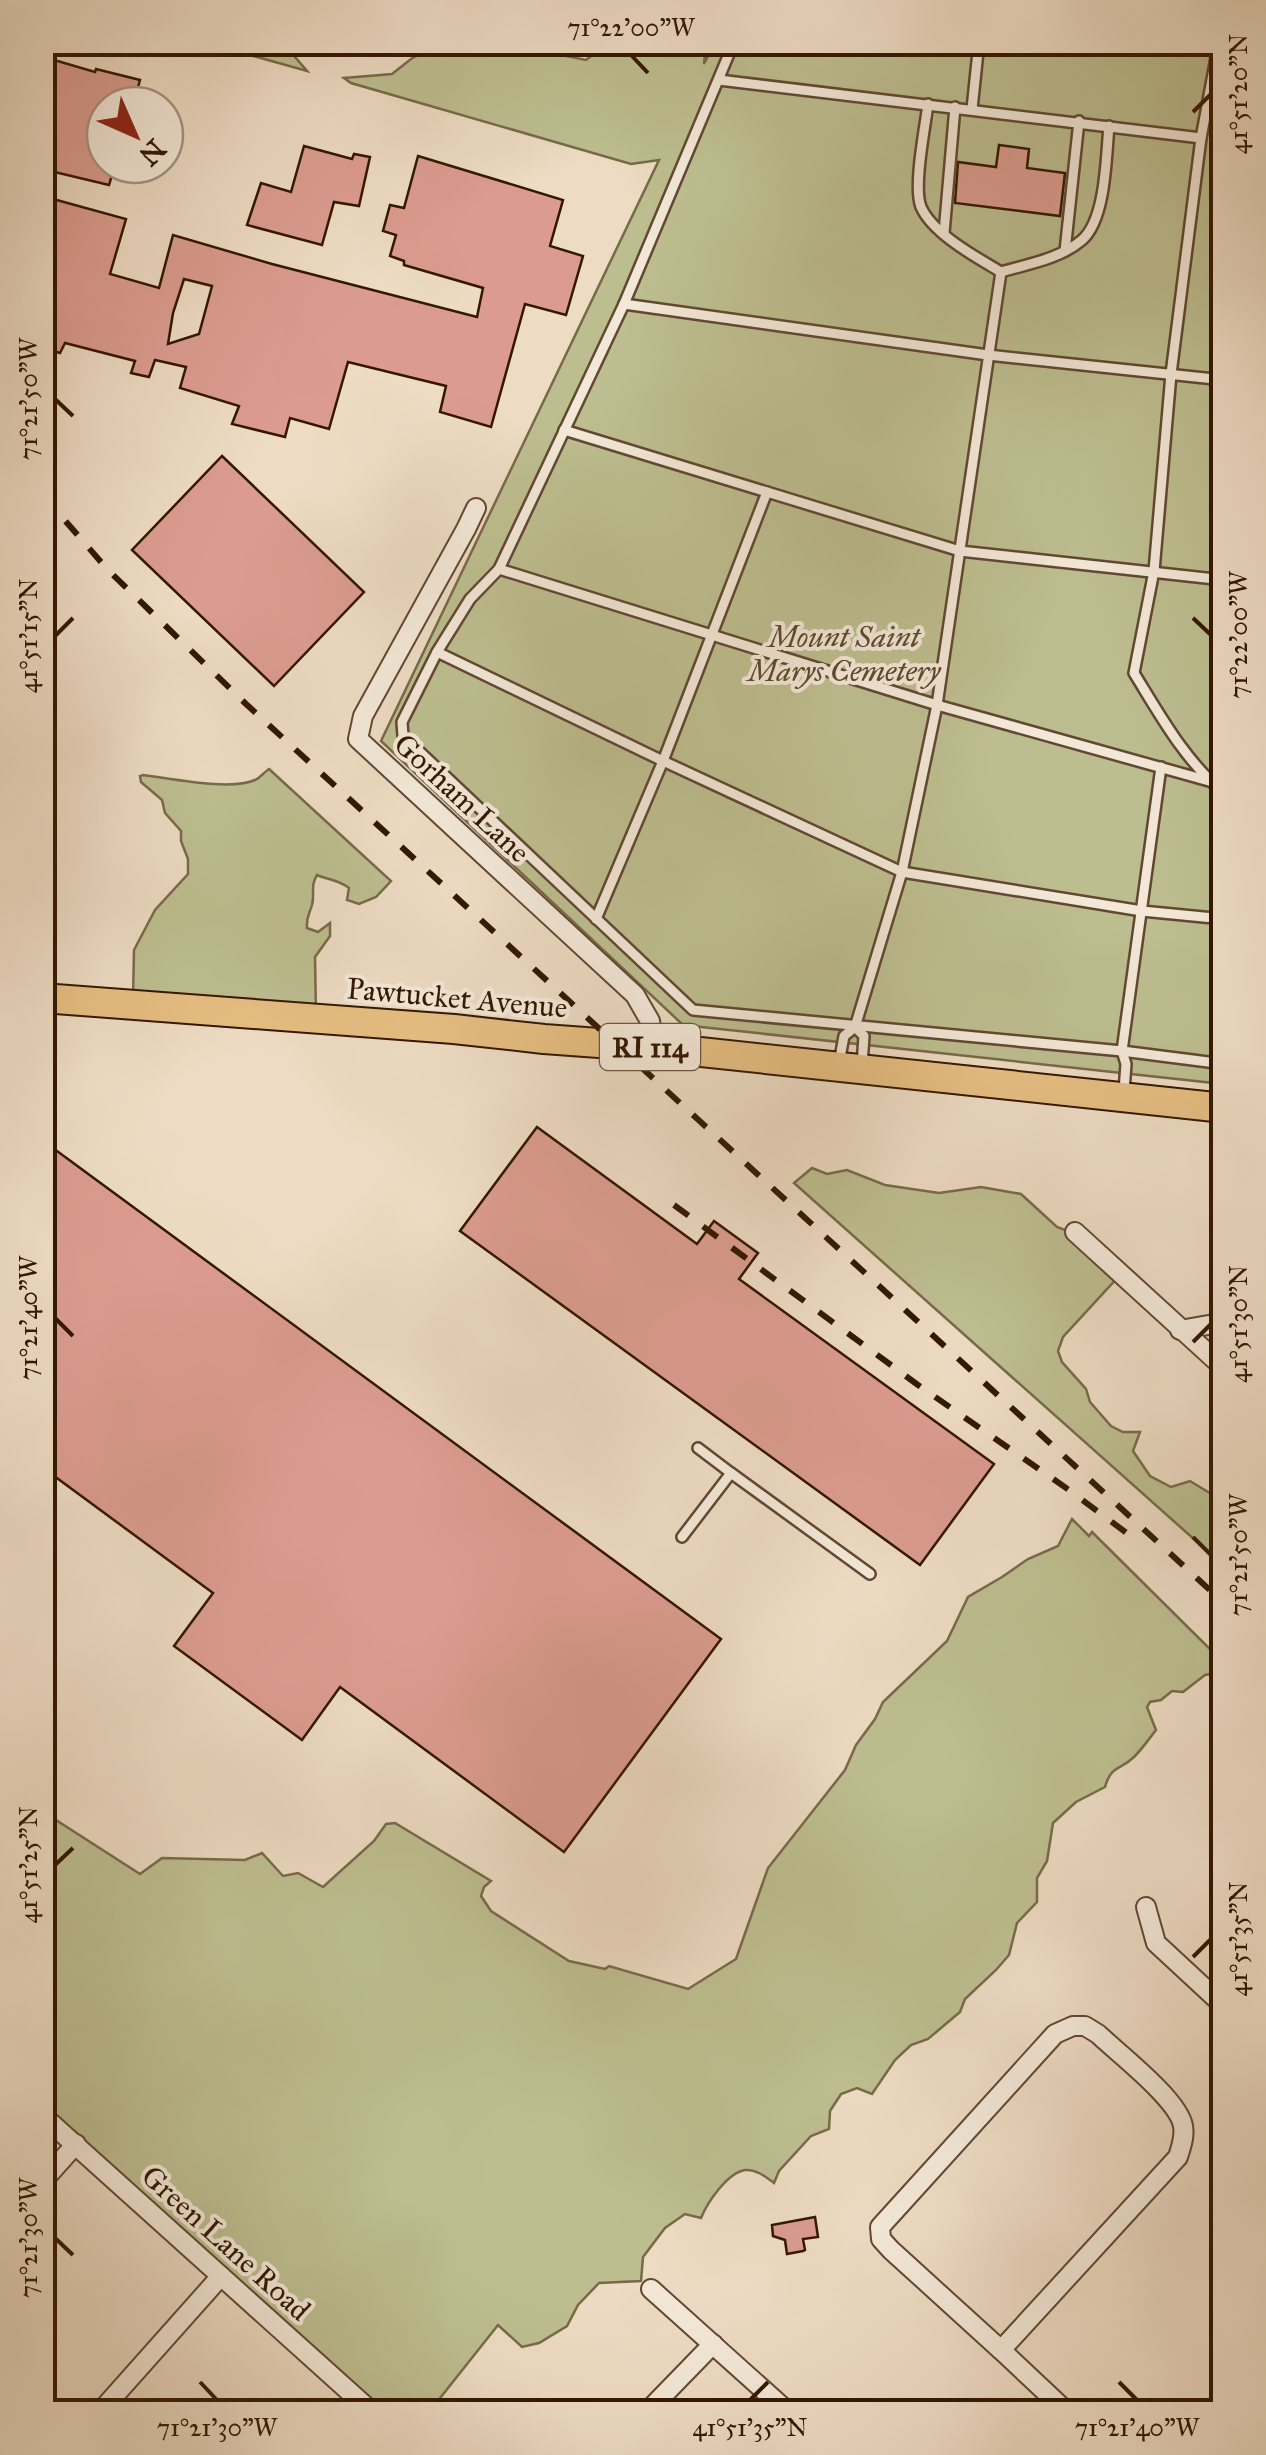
<svg xmlns="http://www.w3.org/2000/svg" width="1266" height="2455" font-family="'IM FELL Great Primer',serif">
	<rect width="100%" height="100%" fill="#eddbc3"/>
	<filter id="stains"><feTurbulence type="fractalNoise" baseFrequency=".002" numOctaves="4"/><feColorMatrix values="0 0 0 0 .2 0 0 0 0 .09 0 0 0 0 .02 0 0 0 .5 -.17"/></filter>
	<radialGradient id="worn" r=".72"><stop offset=".6" stop-color="#630" stop-opacity="0"/><stop offset="1" stop-color="#630" stop-opacity=".3"/></radialGradient>
	<g fill="#bdbe90" stroke="#786a48" stroke-width="2.5">
		<polygon points="433,42 533,43 546,52 586,60 608,43 706,43 704,64 715,42 1223,43 1223,1084 683,1025 381,741 659,160 631,164 351,83 344,78 392,74 411,59 428,49"/>
		<polygon points="207,43 278,43 289,50 307,71"/>
		<path d="M269 769 391 881 376 897 359 904 347 900 349 888C339 880 329 880 317 875 310 886 315 894 312 905 309 915 306 917 307 928L318 932 330 923V936L315 957 316 1014 133 998 134 950 155 910 188 874V859L181 841V831L165 813 162 800 141 782 140 776 143 775C169 778 234 792 257 779 259 778 267 770 269 769Z"/>
		<polygon points="812,1168 827,1174 847,1170 885,1185 939,1193 981,1187 1021,1194 1057,1227 1073,1233 1119,1276 1063,1337 1058,1351 1062,1362 1086,1389 1090,1402 1111,1426 1123,1432 1140,1432 1133,1451 1150,1476 1171,1487 1190,1481 1213,1495 1223,1493 1223,1565 794,1183"/>
		<path d="M1072 1519 1089 1536 1092 1532 1222 1661 1218 1665 1217 1673 1205 1675 1183 1692 1172 1691 1161 1700 1150 1702 1147 1707 1156 1730C1149 1739 1142 1749 1134 1757 1121 1770 1111 1765 1105 1787L1076 1802 1053 1823 1047 1861 1037 1878V1902L1017 1923 1009 1955 996 1970 965 1999 960 2012 928 2039 911 2045 895 2060 872 2094 857 2088 841 2094 830 2111 829 2129 811 2136 779 2171 774 2183C766 2177 756 2169 745 2170 727 2173 707 2203 701 2218L685 2214 665 2228 643 2257 641 2281 599 2283 578 2305 567 2326 539 2343 522 2347 498 2325 429 2412H358L330 2376 43 2116 42 1811 140 1874 162 1858 245 1860 262 1853 283 1876 298 1873 323 1887 374 1841 386 1824 395 1823 491 1881 484 1887 481 1896 491 1911 569 1961 605 1969 609 1966 688 1989 736 1959 768 1868 845 1770 856 1745 875 1719 883 1702 947 1641 968 1597 1002 1577 1028 1559 1058 1546Z"/>
	</g>
	<g fill="#db9c8f" stroke="#331700" stroke-width="2.5" fill-rule="evenodd">
		<polygon points="54,60 95,72 96,69 140,80 133,105 105,105 105,165 115,165 109,185 42,169 42,84 47,85"/>
		<polygon points="999,145 1029,149 1027,168 1065,173 1060,216 955,203 958,162 996,167"/>
		<polygon points="304,146 352,159 354,154 370,157 359,206 334,202 322,245 247,225 261,183 291,192"/>
		<path d="M418 156 563 200 550 246 583 256 566 315 525 304 491 427 440 412 446 386 348 362 329 429 290 418 285 437 232 424 239 406 180 388 186 367 155 360 149 377 131 373 135 361 65 343 60 353 42 348V292L49 262 42 260V196L126 219 110 274 159 288 173 235 272 264 477 317 483 288 404 265V261L390 256 396 235 383 231 390 205 404 208ZM184 279 212 286 199 334 168 344 173 313Z"/>
		<polygon points="222,456 364,592 274,686 132,550"/>
		<polygon points="537,1127 697,1244 714,1221 758,1253 739,1279 994,1464 920,1565 460,1231"/>
		<polygon points="42,1140 721,1639 564,1852 340,1687 302,1740 174,1646 213,1593 42,1467"/>
		<polygon points="815,2217 818,2237 803,2239 805,2250 803,2251 787,2254 785,2240 773,2236 772,2225"/>
	</g>
	<g fill="none" stroke-linecap="round" stroke-linejoin="round">
		<defs>
			<g id="lane">
				<polyline points="734,42 624,304 499,569 470,599 437,652 402,722 403,736 693,1010 1122,1051 1224,1064"/>
				<path d="M1219 42 1201 138 1171 374 1154 571 1134 673C1160 715 1185 761 1224 793"/>
				<polyline points="719,80 1201,138"/>
				<path d="M928 104C925 128 913 187 921 207 933 234 976 257 1001 272 1028 264 1060 259 1082 240 1106 219 1106 157 1109 126"/>
				<polyline points="972,109 979,42"/>
				<polyline points="944,233 955,107"/>
				<polyline points="1065,251 1079,121"/>
				<polyline points="624,304 988,355 1224,380"/>
				<polyline points="564,430 960,551 1224,580"/>
				<polyline points="499,569 937,705 1209,781 1224,781"/>
				<polyline points="437,652 663,761 902,872 1142,911 1224,919"/>
				<polyline points="596,919 663,761 767,492"/>
				<polyline points="855,1027 864,1036 862,1065"/>
				<polyline points="839,1063 844,1036 855,1027 902,872 937,705 1001,272"/>
				<polyline points="1124,1091 1126,1064 1122,1051 1161,767"/>
				<polyline points="698,1448 731,1473"/>
				<polyline points="682,1537 731,1473 870,1574"/>
			</g>
			<g id="street">
				<polyline points="476,508 466,529 363,716 358,739 635,995 650,1021 654,1047"/>
				<polyline points="1075,1232 1224,1368"/>
				<polyline points="1180,1330 1214,1324 1224,1325"/>
				<polyline points="1146,1907 1156,1943 1224,2006"/>
				<path d="M1073 2026H1085L1098 2034C1119 2054 1179 2100 1183 2126 1185 2137 1181 2147 1178 2157L1001 2350 891 2250 881 2239 880 2227 1055 2034Z"/>
				<polyline points="42,2115 372,2412"/>
				<polyline points="42,2182 76,2144"/>
				<polyline points="651,2289 788,2412"/>
				<polyline points="1001,2350 1067,2412"/>
				<polyline points="100,2412 221,2276"/>
				<polyline points="647,2412 713,2344"/>
			</g>
			<polyline id="secondary" points="1219,2412 1224,2407"/>
			<polyline id="primary" points="42,998 454,1029 544,1039 654,1047 1224,1108"/>
		</defs>
		<use href="#lane" stroke="#624831" stroke-width="14"/>
		<use href="#street" stroke="#624831" stroke-width="22"/>
		<use href="#secondary" stroke="#331700" stroke-width="30"/>
		<use href="#primary" stroke="#331700" stroke-width="32"/>
		<use href="#lane" stroke="#f3e8d8" stroke-width="9"/>
		<use href="#street" stroke="#f3e8d8" stroke-width="18"/>
		<use href="#secondary" stroke="#f3e8d8" stroke-width="25"/>
		<use href="#primary" stroke="#e6be82" stroke-width="28"/>
		<g stroke="#331700" stroke-width="6" stroke-dasharray="18 18" stroke-linecap="butt">
			<polyline points="42,494 108,570 246,704 1224,1603"/>
			<polyline points="674,1205 918,1385 1069,1490 1136,1540"/>
		</g>
	</g>
	<path fill="none" stroke="#331700" stroke-width="4" d="M631 55 648 73M1193 112 1211 94M55 399 73 416M1193 618 1211 635M55 636 73 618M55 1318 73 1336M1193 1342 1211 1324M1193 1537 1211 1555M55 1865 73 1848M1193 1957 1211 1939M55 2238 73 2255M200 2382 217 2400M1119 2382 1137 2400M750 2400 768 2382"/>
	<g text-anchor="middle" dominant-baseline="central" stroke-width="8" stroke-linejoin="round" paint-order="stroke">
		<rect fill="#f3e8d8" stroke="#6d5641" stroke-width="2.5" x="600" y="1024" width="100" height="46" rx="8"/>
		<g font-size="28" font-weight="bold" fill="#331700">
			<text x="650" y="1047">RI 114</text>
		</g>
		<g font-size="30" font-style="italic" fill="#5c492b" stroke="#f3e8d8">
			<text x="844" y="637">Mount Saint<tspan x="844" dy="34">Marys Cemetery</tspan></text>
		</g>
		<g font-size="30" fill="#331700" stroke="#f3e8d8">
			<text transform="translate(462 798) rotate(43)">Gorham Lane</text>
			<text transform="translate(457 998) rotate(5)">Pawtucket Avenue</text>
			<text transform="translate(226 2243) rotate(42)">Green Lane Road</text>
		</g>
	</g>
	<rect width="1266" height="2455" fill="none" stroke="#eddbc3" stroke-width="110"/>
	<g transform="translate(135 135) rotate(135)"><circle r="48" fill="#f3e8d8" stroke="#a69482" stroke-width="2.5"/>
	<path d="M0-8L18 38L0 25L-18 38Z" fill="#8f2418"/>
	<text y="-15" font-size="28" font-weight="bold" text-anchor="middle" fill="#331700">N</text>
	</g>
	<rect x="55" y="55" width="1156" height="2345" fill="none" stroke="#331700" stroke-width="4"/>
	<g font-size="25" text-anchor="middle" fill="#331700">
		<text x="631" y="36">71°22'00"W</text>
		<text transform="translate(1238 94) rotate(-90)" y="9">41°51'20"N</text>
		<text transform="translate(28 399) rotate(-90)" y="9">71°21'50"W</text>
		<text transform="translate(1238 635) rotate(-90)" y="9">71°22'00"W</text>
		<text transform="translate(28 636) rotate(-90)" y="9">41°51'15"N</text>
		<text transform="translate(28 1318) rotate(-90)" y="9">71°21'40"W</text>
		<text transform="translate(1238 1324) rotate(-90)" y="9">41°51'30"N</text>
		<text transform="translate(1238 1555) rotate(-90)" y="9">71°21'50"W</text>
		<text transform="translate(28 1865) rotate(-90)" y="9">41°51'25"N</text>
		<text transform="translate(1238 1939) rotate(-90)" y="9">41°51'35"N</text>
		<text transform="translate(28 2238) rotate(-90)" y="9">71°21'30"W</text>
		<text x="217" y="2436">71°21'30"W</text>
		<text x="750" y="2436">41°51'35"N</text>
		<text x="1137" y="2436">71°21'40"W</text>
	</g>
	<rect width="100%" height="100%" filter="url(#stains)"/>
	<rect width="100%" height="100%" fill="url(#worn)"/>
</svg>
